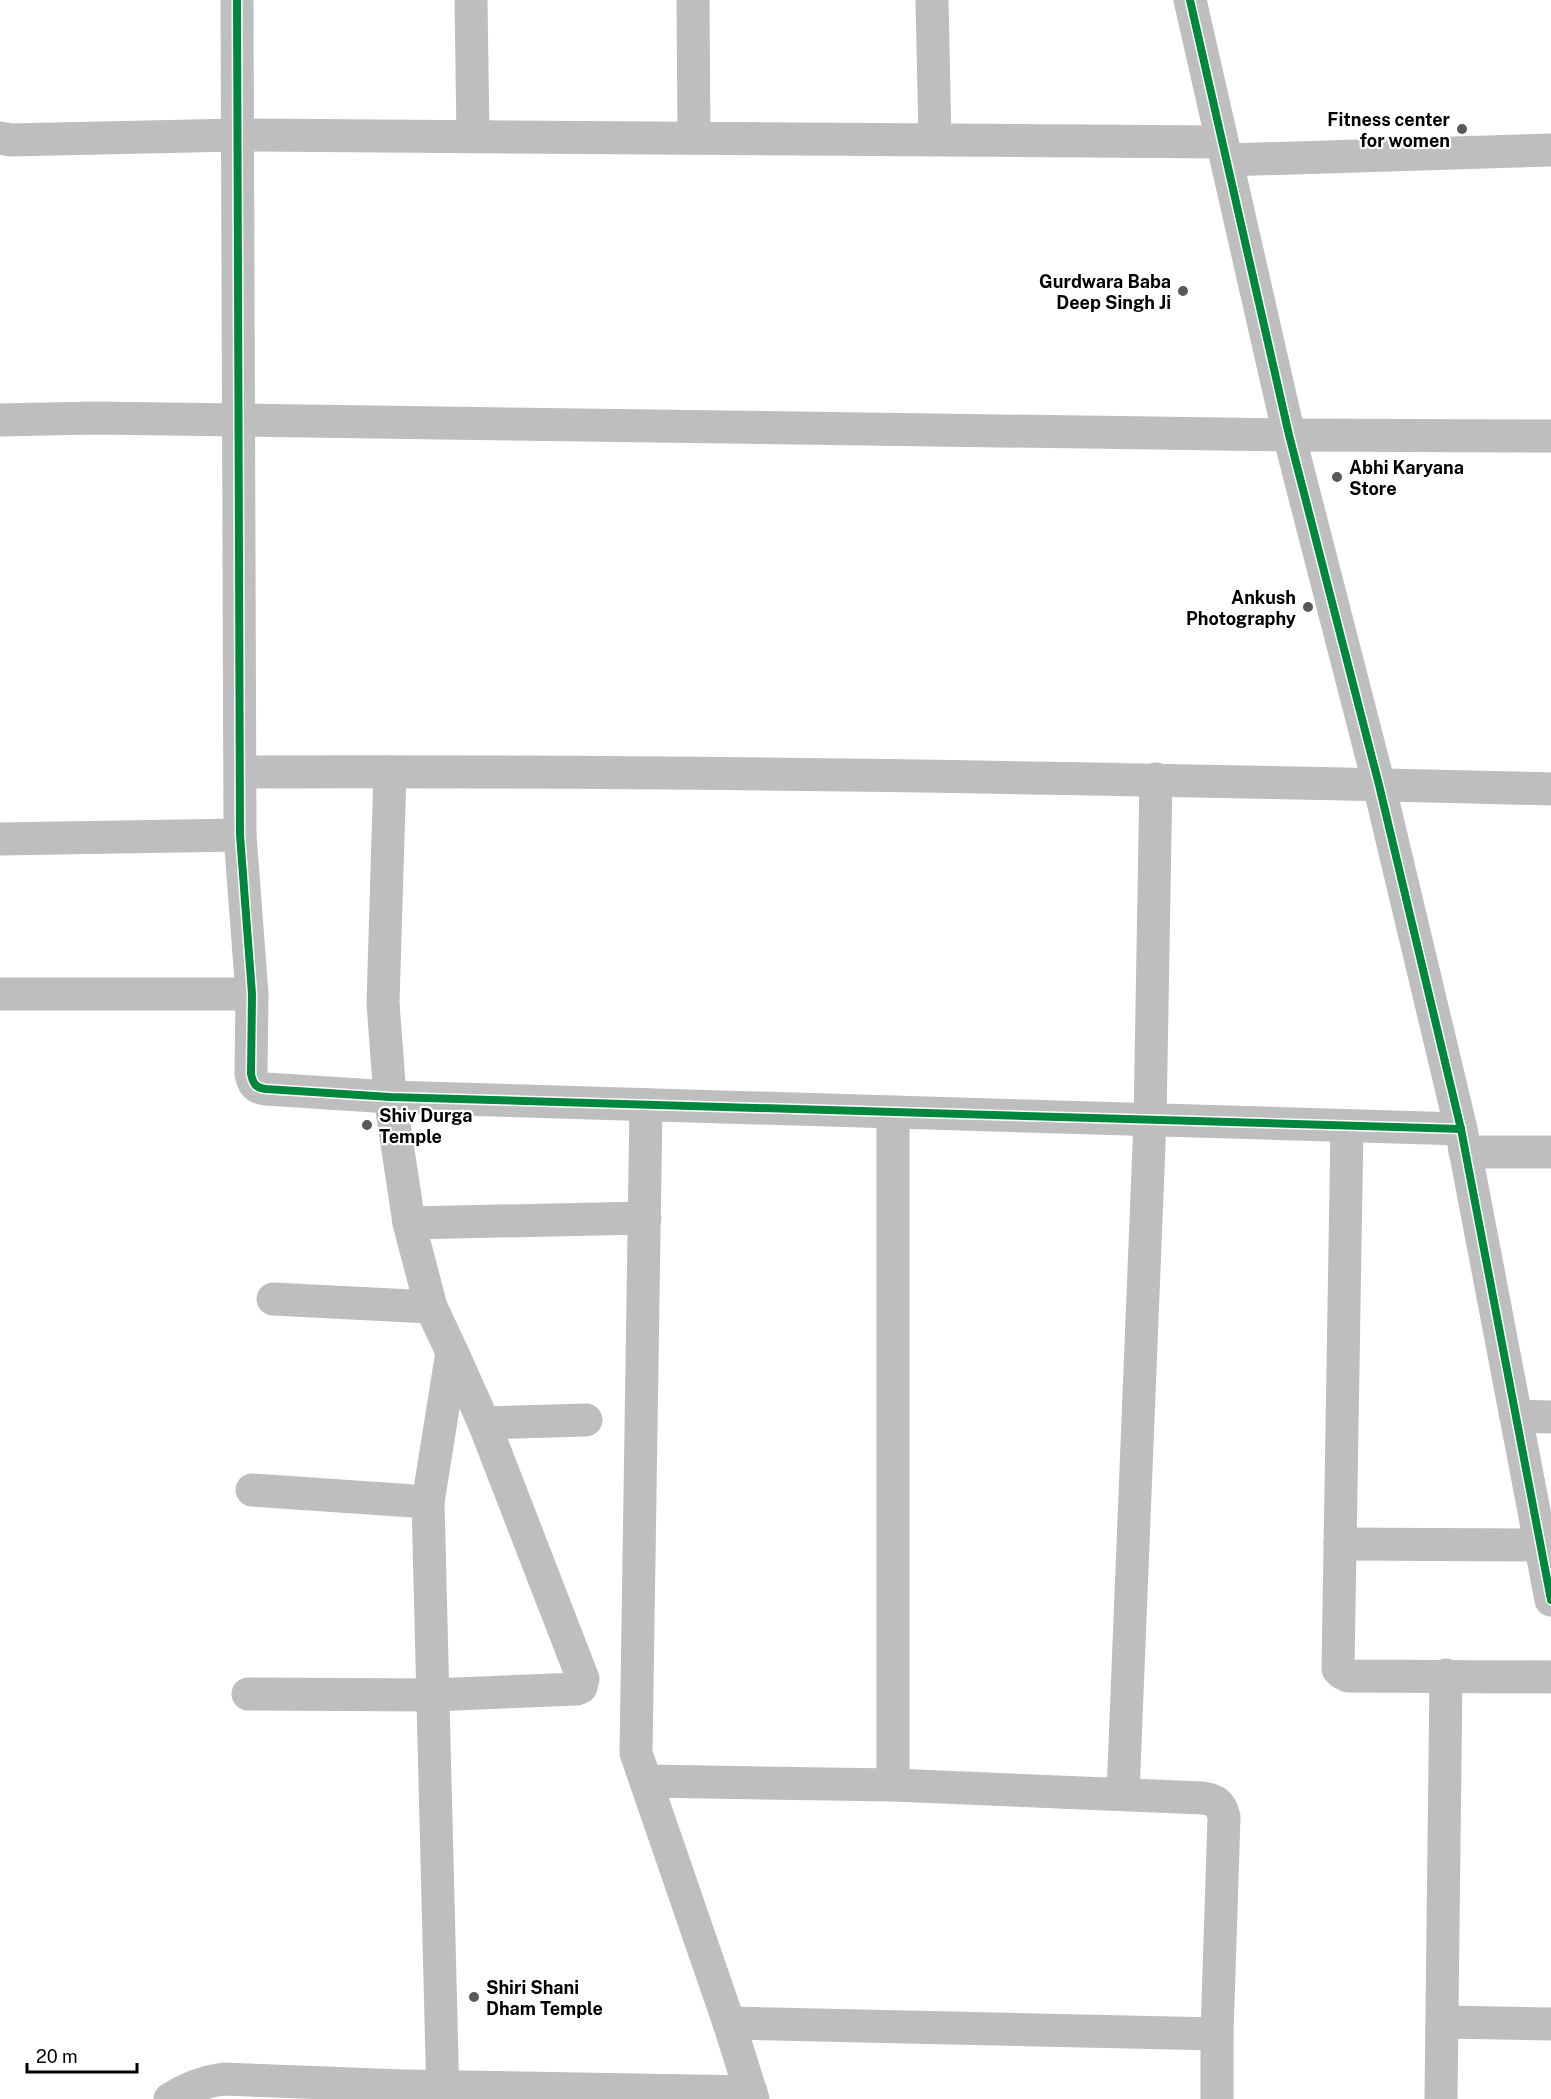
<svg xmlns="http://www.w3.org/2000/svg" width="1551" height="2099" font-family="'Public Sans',sans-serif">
	<rect width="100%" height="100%" fill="#fff"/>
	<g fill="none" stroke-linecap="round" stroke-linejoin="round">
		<g stroke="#bebebe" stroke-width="33">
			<path d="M237 0 240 835 252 994 251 1074C253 1084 256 1088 266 1089L390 1097 1461 1129"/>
			<polyline points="471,0 473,136"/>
			<polyline points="693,0 694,138"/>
			<polyline points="932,0 935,139"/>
			<polyline points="1190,0 1289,435 1379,785 1461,1129 1551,1600"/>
			<polyline points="0,138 10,140 237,135 1222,142"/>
			<polyline points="1227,160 1551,150"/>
			<polyline points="0,420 95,418 1289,435 1551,436"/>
			<path d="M241 772C678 770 1115 778 1551 789"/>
			<polyline points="390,772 383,1003 390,1097 409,1223 431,1307 452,1352 428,1502 443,2099"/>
			<polyline points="0,839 240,835"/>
			<polyline points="0,994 252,994"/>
			<polyline points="646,1105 636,1753 729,2023 753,2099"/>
			<path d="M893 1112V1785L1203 1798C1216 1800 1221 1804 1224 1817L1217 2034V2099"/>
			<polyline points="1347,1126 1338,1669 1342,1673 1348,1676 1551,1677"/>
			<polyline points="1465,1152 1551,1152"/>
			<polyline points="409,1223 645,1218"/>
			<polyline points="273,1299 431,1307"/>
			<polyline points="1516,1416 1551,1417"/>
			<polyline points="484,1423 586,1420"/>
			<polyline points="252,1490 428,1502"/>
			<polyline points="1340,1544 1551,1545"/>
			<polyline points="248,1694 432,1695 577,1689 581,1687 583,1679 484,1423 452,1352"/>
			<polyline points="646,1781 893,1785"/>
			<polyline points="1123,1794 1150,1120 1156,779"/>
			<polyline points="1442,2022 1551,2024"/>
			<polyline points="729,2023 1217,2034"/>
			<path d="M170 2099C187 2088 202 2082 223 2079L404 2086 751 2092"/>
			<polyline points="1441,2099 1446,1675"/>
		</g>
		<defs>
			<g id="cycleway">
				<path d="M237 0 240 835 252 994 251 1074C253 1084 256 1088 266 1089L390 1097 1461 1129"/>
				<polyline points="1190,0 1289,435 1379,785 1461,1129 1551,1600"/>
			</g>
		</defs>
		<use href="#cycleway" stroke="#fff" stroke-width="11"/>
		<use href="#cycleway" stroke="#00873e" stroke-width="8"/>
	</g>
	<g fill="#595959" stroke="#fff" stroke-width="2">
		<circle cx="1462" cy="129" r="6"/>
		<circle cx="1183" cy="291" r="6"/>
		<circle cx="1337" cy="477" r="6"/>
		<circle cx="1308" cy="607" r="6"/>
		<circle cx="367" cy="1125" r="6"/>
		<circle cx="474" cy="1997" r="6"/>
	</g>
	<g text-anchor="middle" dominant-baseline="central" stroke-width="4.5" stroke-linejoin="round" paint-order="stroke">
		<g font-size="18" font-weight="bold" fill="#000" stroke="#fff" text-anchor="end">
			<text x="1450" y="119">Fitness center<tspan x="1450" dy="21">for women</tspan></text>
			<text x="1171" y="281">Gurdwara Baba<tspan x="1171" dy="21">Deep Singh Ji</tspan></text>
			<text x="1349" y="467" text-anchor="start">Abhi Karyana<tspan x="1349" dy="21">Store</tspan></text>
			<text x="1296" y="597">Ankush<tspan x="1296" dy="21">Photography</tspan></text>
			<text x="379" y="1115" text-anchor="start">Shiv Durga<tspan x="379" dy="21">Temple</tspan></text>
			<text x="486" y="1987" text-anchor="start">Shiri Shani<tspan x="486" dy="21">Dham Temple</tspan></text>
		</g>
	</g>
	<path d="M27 2063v9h110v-9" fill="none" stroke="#000000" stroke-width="3"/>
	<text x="36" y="2063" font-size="18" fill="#000000" stroke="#ffffff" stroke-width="4.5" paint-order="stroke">20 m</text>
</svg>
